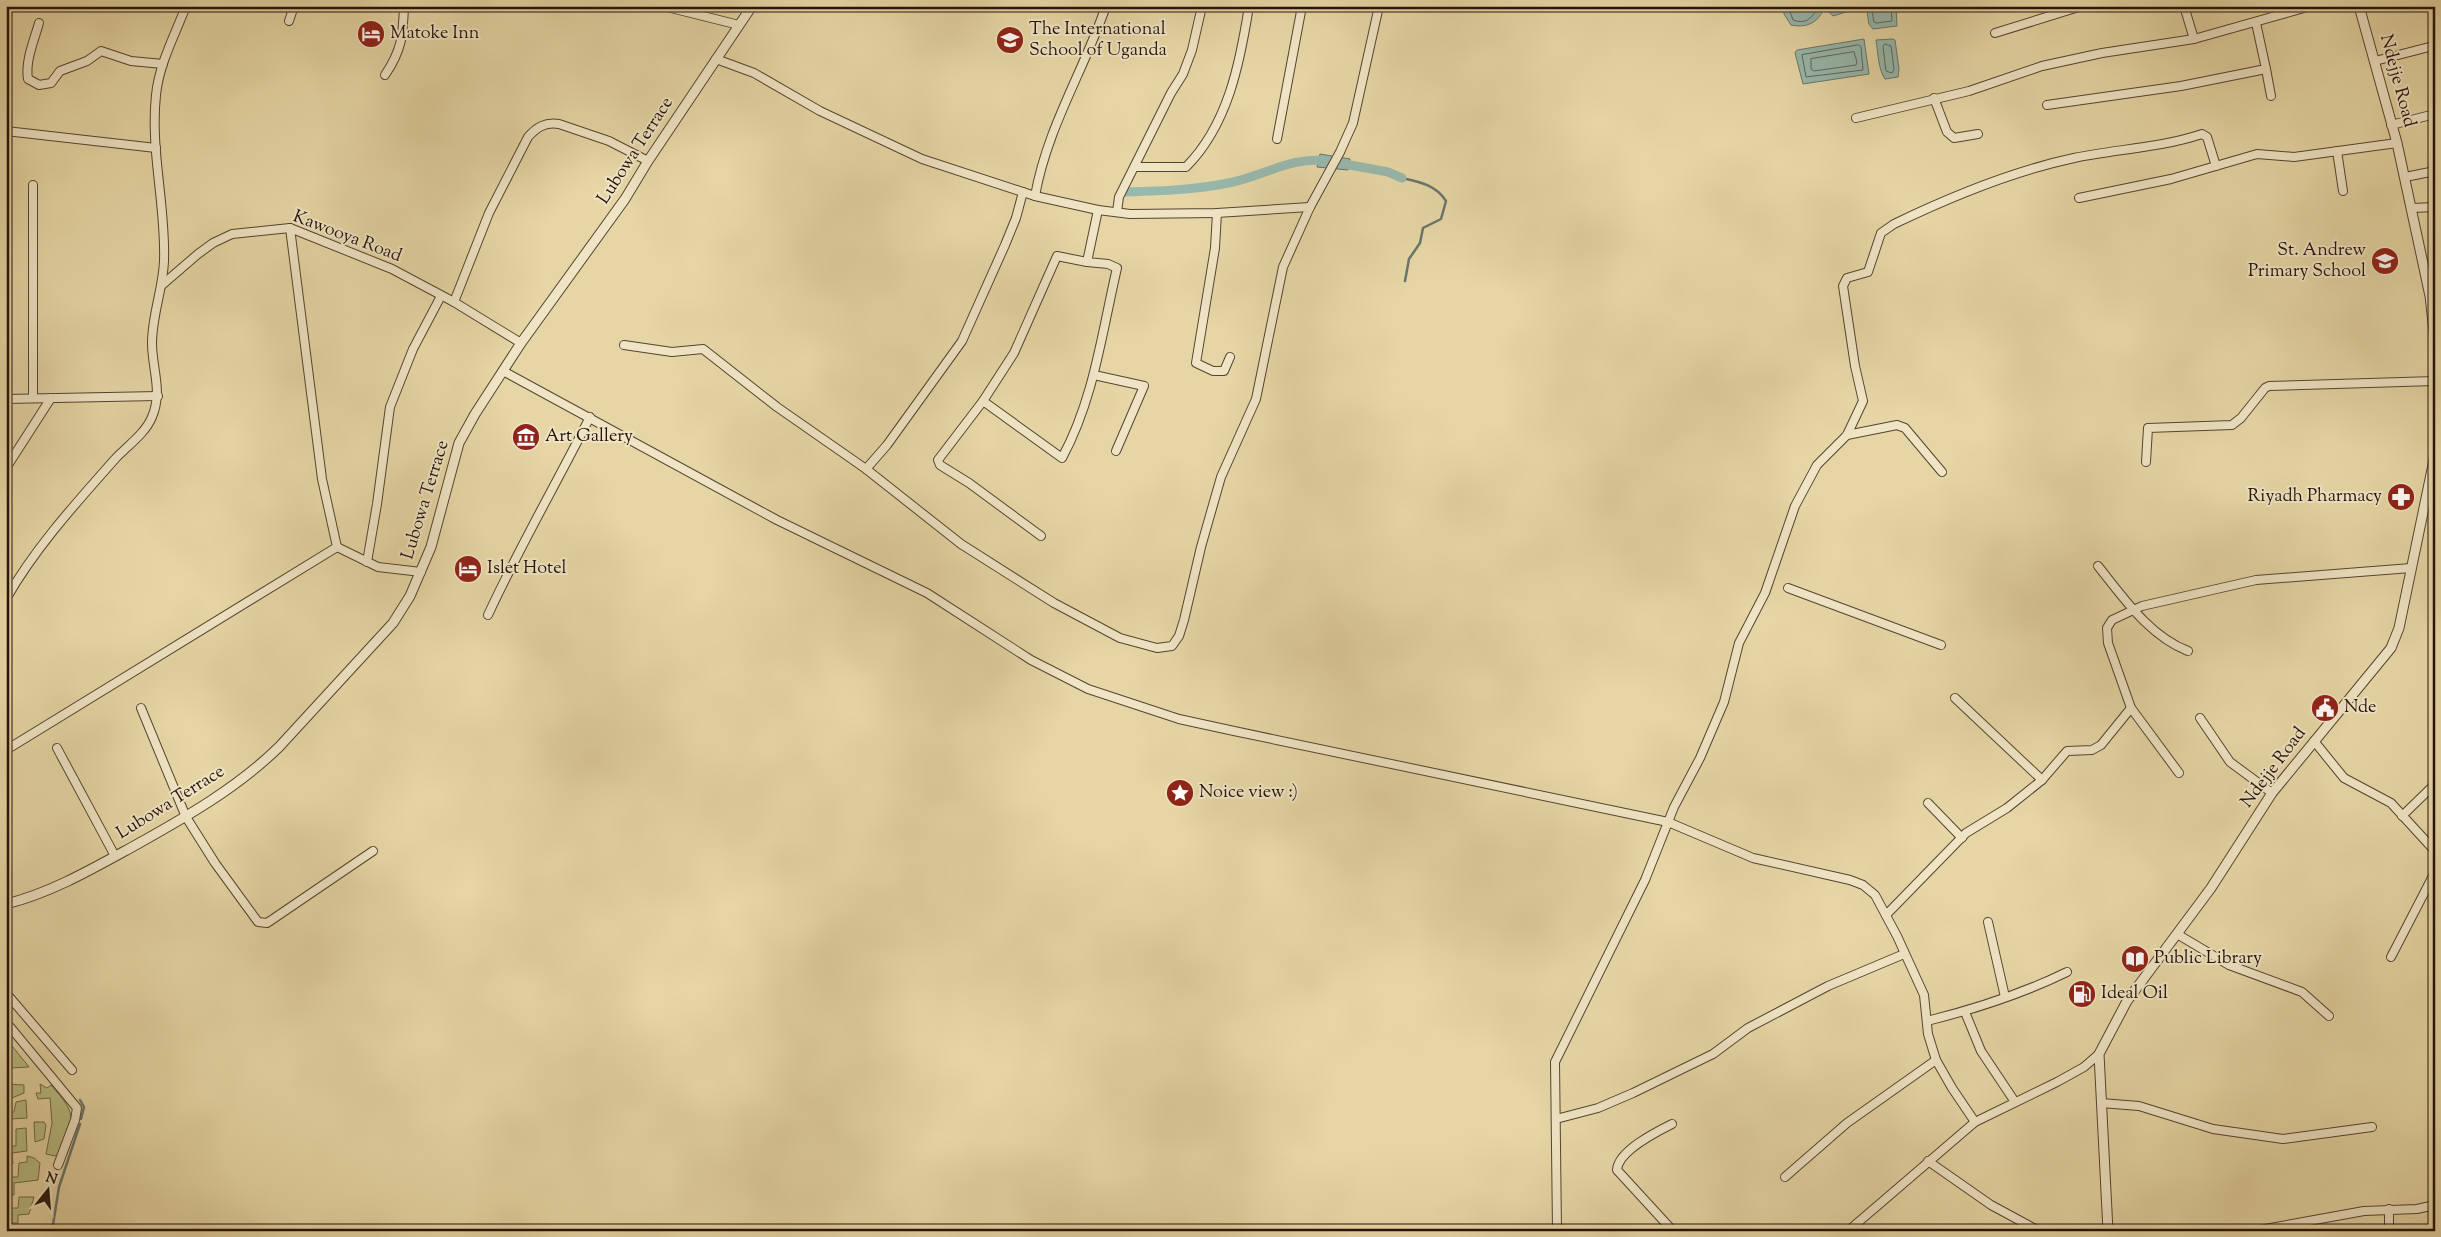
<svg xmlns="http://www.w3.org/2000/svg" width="2441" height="1237" font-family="'Sorts Mill Goudy',serif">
	<rect width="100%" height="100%" fill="#e6d6a5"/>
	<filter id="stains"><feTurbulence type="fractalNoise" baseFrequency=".004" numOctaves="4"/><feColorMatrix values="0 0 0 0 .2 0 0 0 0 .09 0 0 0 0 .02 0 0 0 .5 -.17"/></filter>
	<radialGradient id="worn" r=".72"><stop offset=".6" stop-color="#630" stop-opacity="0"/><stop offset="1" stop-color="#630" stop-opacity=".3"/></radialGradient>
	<g fill="#b9bd83" stroke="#6e6846">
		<polygon points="8,1041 29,1067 9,1068"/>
		<polygon points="6,1084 24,1085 24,1093 12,1098 6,1098"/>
		<path d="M40 1084 47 1088 51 1085C79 1117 73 1116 59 1154L55 1156 46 1154 52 1123 50 1098 38 1099 36 1093H41Z"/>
		<polygon points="26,1100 27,1118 10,1119 11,1134 6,1134 6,1113 14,1112 16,1102"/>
		<polygon points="34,1122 44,1122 46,1125 44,1139 35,1142"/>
		<polygon points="26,1128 27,1151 12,1153 13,1164 6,1165 6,1146 16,1146 16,1129"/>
		<polygon points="27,1156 34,1158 40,1163 38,1180 14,1183 14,1195 6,1196 6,1177 18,1177 19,1163 27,1162"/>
		<polygon points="19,1197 34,1197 29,1214 18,1215 18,1223 6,1223 6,1208 18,1208"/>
	</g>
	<g fill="#97b8ad" stroke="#69766c">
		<path d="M1783 6H1854L1853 10 1833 16 1829 12 1823 11C1816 24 1805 28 1791 25L1784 14Z"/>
		<polygon points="1866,6 1896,6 1897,26 1873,29 1869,24"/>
		<polygon points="1864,39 1869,74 1803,84 1795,53 1797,50"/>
		<path d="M1892 39 1895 40 1899 69 1898 77 1885 79C1878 69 1878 52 1876 40Z"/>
		<polygon points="1320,154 1350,159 1348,170 1317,167"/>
	</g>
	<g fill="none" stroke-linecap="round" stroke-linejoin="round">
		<g stroke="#5e665c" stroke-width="1">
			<path d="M1788 6 1793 20C1811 26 1811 13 1822 6"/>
			<polyline points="1871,6 1874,22 1877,23 1892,21 1891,6"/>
			<polygon points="1885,44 1891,46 1894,69 1892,73 1886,71 1883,47"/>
			<polygon points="1859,45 1861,47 1863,70 1806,77 1802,55"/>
			<polygon points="1854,52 1857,62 1856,65 1814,71 1811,69 1811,59"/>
		</g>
		<g stroke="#69766c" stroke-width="2.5">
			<path d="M1402 178C1420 182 1436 185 1446 201L1441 219 1423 228 1420 243 1409 259 1405 281"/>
			<polyline points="80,1100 84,1107 81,1119"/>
			<polyline points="52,1231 59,1187 80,1124"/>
		</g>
		<g stroke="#97b8ad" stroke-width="9">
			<polyline points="1339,163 1388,172 1402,178"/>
			<path d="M1125 192C1161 191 1197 190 1233 182 1264 175 1294 156 1327 161"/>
		</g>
		<defs>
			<g id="minor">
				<polyline points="663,6 739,25"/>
				<polyline points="2184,6 2194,39"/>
				<polyline points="289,21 294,6"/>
				<path d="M39 23C34 41 25 61 28 79L39 85 51 83 60 71 87 61 101 51 131 61 163 64"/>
				<polyline points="1995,33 2082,6"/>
				<polyline points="716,59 754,73 820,111 922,159 1035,196 1098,210 1130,214 1217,213 1310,207"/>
				<polyline points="2375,61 2433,46"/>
				<polyline points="2266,69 2271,96"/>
				<path d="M385 75C402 50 403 35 404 6"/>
				<polyline points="1934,98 1947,132 1954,138 1978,134"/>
				<polyline points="2047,105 2181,86 2266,69 2256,23"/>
				<polyline points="1856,118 1969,91 2042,66 2102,53 2194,39 2311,6"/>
				<polyline points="2391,125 2435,114"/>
				<polyline points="6,131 156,148"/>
				<polyline points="1277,139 1302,6"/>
				<polyline points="2337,151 2343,191"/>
				<path d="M1136 167H1186C1228 125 1240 63 1249 6"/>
				<polyline points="2405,177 2435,171"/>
				<polyline points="33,185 33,398"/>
				<path d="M1035 196C1047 128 1084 70 1106 6"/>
				<polyline points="2079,198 2171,179 2257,154 2294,157 2397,143"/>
				<polyline points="2412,208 2435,207"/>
				<polyline points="1117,212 1119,197 1171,93 1183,74 1192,50 1202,6"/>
				<polyline points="1217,213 1215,248 1196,363 1213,371 1224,371 1230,357"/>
				<path d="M1087 262 1057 256 1014 353 983 401 1062 458C1094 399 1102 332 1117 268L1108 264 1087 262 1098 210"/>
				<polyline points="2425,273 2435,272"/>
				<polyline points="162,285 198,254 213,243 232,234 290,228 392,269 454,302 521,343"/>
				<path d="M454 302 489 213 528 137C537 127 545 122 559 124L609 141 648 161"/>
				<polyline points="624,345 672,352 703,349 777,407 866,469 961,544 1054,603 1120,638 1157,648 1172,646 1179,636 1184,620 1201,547 1221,477 1256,399 1283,267 1310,207 1340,152 1353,123 1379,6"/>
				<polyline points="503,371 777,520 927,593 1031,660 1088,689 1179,719 1234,731 1668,822 1753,858 1850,880 1863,885 1875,895 1897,936 1924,995 1928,1034 1936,1060 1952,1088 1975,1122"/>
				<polyline points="1094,375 1144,386 1116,451"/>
				<polyline points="6,399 158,396"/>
				<polyline points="983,401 938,460 940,465 969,483 1041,536"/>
				<polyline points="1847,435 1897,425 1905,428 1942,472"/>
				<polyline points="2146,462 2148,428 2232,425 2241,418 2265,388 2269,386 2435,381"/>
				<polyline points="6,468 51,398"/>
				<polyline points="866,469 887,445 962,341 1005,245 1016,218 1023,192"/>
				<polyline points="337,547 378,567 421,572"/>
				<polyline points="367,562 377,504 390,407 413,349 441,296"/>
				<path d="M2098 566C2123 597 2149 636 2188 651"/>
				<polyline points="1788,588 1941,645"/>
				<path d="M6 599C35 548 76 503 115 459 127 446 145 434 152 417 163 391 152 369 152 343 152 315 163 289 164 261 166 206 150 151 156 95 159 64 175 35 186 6"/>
				<path d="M488 615C519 548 556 484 590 417"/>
				<polyline points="1955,698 2042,780"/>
				<polyline points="141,708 186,817 215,863 258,922 267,923 273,919 373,851"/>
				<polyline points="2200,718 2230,762 2272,793"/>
				<polyline points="2314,741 2344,778 2391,803 2435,851"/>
				<polyline points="57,748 115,856"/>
				<polyline points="6,750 337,547 322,479 290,228"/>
				<polyline points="2179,773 2131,708 2108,643 2107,628 2112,620 2142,606 2256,580 2411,568"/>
				<polyline points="1928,803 1962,838"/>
				<polyline points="2402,816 2435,784"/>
				<polyline points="1886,915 1966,833 2007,808 2042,780 2067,751 2092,750 2101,745 2131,708"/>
				<polyline points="1988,922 2005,997"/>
				<polyline points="2177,934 2229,965 2302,992 2329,1016"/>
				<polyline points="2391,957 2435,872"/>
				<polyline points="6,993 72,1070"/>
				<polyline points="1965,1012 1981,1051 2015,1102"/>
				<path d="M1927 1021C1975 1009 2022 994 2067 972"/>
				<polyline points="6,1022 77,1108 75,1120 58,1165"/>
				<polyline points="2101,1103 2139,1106 2213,1129 2283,1139 2372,1127"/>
				<polyline points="1556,1119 1598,1108 1633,1093 1713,1054 1748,1028 1828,986 1904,954"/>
				<path d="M1672 1124C1656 1132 1618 1151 1617 1170L1673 1231"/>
				<polyline points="1928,1161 1991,1205 2039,1231"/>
				<polyline points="1785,1177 1847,1123 1936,1060"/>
				<polyline points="2108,1230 2121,1231"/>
				<path d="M1557 1231 1555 1062 1645 880 1674 807 1700 758 1724 702 1739 643 1765 593 1795 506 1817 465 1847 435 1863 401 1855 366 1843 286 1847 278 1868 272 1881 233 1894 224C1950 197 2013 171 2074 158 2117 149 2160 148 2202 134L2207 137 2216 166"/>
				<polyline points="1848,1231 1975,1122 2057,1082 2084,1067 2099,1054"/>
				<polyline points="2254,1231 2364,1211 2417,1209 2435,1205"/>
				<polyline points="2389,1231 2389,1209"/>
			</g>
			<g id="tertiary">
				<polyline points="2359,6 2397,143 2430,296 2435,341"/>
				<path d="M6 904C51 893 94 868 134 846 186 817 237 788 279 747L393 623 410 596 431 547 459 443 475 414 521 343 625 199 648 161 752 6"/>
				<polyline points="2108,1231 2099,1054 2127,1001 2211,888 2272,793 2391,648 2399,628 2435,455"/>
			</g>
		</defs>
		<use href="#minor" stroke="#544431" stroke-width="10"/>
		<use href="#tertiary" stroke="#544431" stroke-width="11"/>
		<use href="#minor" stroke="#efe4c4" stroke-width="8"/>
		<use href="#tertiary" stroke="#efe4c4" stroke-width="9"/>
	</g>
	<defs>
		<symbol id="hotel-disc" viewBox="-11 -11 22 22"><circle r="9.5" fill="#8f2418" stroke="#efe4c4"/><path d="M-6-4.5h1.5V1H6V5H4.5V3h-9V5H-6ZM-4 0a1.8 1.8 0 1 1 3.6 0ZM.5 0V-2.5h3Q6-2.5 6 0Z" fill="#fff"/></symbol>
		<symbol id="school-disc" viewBox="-11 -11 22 22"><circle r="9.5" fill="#8f2418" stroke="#efe4c4"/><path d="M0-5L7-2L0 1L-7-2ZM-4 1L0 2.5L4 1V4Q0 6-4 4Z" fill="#fff"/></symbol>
		<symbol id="museum-disc" viewBox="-11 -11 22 22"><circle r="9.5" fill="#8f2418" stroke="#efe4c4"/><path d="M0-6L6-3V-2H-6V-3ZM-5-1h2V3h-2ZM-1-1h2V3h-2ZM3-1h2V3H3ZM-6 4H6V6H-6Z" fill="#fff"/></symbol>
		<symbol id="pharmacy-disc" viewBox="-11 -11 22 22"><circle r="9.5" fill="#8f2418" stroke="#efe4c4"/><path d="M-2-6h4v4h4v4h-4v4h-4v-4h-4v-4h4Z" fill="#fff"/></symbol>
		<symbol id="civic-disc" viewBox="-11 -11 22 22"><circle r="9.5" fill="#8f2418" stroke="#efe4c4"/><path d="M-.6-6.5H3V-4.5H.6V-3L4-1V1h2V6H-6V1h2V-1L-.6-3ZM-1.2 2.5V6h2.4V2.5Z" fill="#fff"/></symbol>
		<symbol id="sight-disc" viewBox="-11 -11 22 22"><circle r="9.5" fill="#8f2418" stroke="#efe4c4"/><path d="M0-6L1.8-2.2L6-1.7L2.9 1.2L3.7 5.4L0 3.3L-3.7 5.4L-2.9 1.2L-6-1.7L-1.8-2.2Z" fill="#fff"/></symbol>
		<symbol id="library-disc" viewBox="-11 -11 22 22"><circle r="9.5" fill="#8f2418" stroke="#efe4c4"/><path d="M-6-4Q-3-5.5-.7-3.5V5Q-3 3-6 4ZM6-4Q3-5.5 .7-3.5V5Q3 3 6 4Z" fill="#fff"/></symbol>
		<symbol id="fuel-disc" viewBox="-11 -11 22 22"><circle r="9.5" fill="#8f2418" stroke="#efe4c4"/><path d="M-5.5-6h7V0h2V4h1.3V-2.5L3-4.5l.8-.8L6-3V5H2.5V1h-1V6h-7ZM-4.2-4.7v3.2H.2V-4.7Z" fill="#fff"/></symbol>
	</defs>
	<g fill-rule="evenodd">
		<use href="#hotel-disc" x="355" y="18" width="32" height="32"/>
		<use href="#school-disc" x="994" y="24" width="32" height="32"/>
		<use href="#school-disc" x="2369" y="245" width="32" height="32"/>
		<use href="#museum-disc" x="510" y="421" width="32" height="32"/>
		<use href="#pharmacy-disc" x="2385" y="481" width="32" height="32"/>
		<use href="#hotel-disc" x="452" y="553" width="32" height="32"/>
		<use href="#civic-disc" x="2309" y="692" width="32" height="32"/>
		<use href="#sight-disc" x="1164" y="777" width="32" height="32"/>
		<use href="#library-disc" x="2119" y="943" width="32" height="32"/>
		<use href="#fuel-disc" x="2066" y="978" width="32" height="32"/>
	</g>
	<g text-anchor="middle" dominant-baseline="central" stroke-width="4" stroke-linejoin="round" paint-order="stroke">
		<g font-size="18" fill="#24130a" stroke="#efe4c4" text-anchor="start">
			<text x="1029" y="30">The International<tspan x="1029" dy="21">School of Uganda</tspan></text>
			<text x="390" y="34">Matoke Inn</text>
			<text x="2366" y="251" text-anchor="end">St. Andrew<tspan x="2366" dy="21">Primary School</tspan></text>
			<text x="545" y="437">Art Gallery</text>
			<text x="2382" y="497" text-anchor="end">Riyadh Pharmacy</text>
			<text x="487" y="569">Islet Hotel</text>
			<text x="2344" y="708">Nde</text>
			<text x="1199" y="793">Noice view :)</text>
			<text x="2154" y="959">Public Library</text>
			<text x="2101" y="994">Ideal Oil</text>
		</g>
		<g font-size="18" fill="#24130a" stroke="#efe4c4">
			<text transform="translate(2397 81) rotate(75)">Ndejje Road</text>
			<text transform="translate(636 151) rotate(-57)">Lubowa Terrace</text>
			<text transform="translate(347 237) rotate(21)">Kawooya Road</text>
			<text transform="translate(426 500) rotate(-73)">Lubowa Terrace</text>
			<text transform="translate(2274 768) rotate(-53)">Ndejje Road</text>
			<text transform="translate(171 803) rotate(-32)">Lubowa Terrace</text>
		</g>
	</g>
	<rect width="2441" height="1237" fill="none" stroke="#e6d6a5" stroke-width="25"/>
	<rect x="8" y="8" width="2426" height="1222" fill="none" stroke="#24130a" stroke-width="2.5"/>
	<rect x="12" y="12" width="2416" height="1212" fill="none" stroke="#24130a"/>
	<g transform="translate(48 1190) rotate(17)" stroke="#efe4c4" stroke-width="4" paint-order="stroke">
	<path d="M0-4L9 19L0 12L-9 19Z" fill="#24130a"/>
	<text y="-8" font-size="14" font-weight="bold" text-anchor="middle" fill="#24130a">N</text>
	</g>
	<rect width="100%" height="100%" filter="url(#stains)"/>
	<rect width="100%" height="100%" fill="url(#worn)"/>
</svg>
